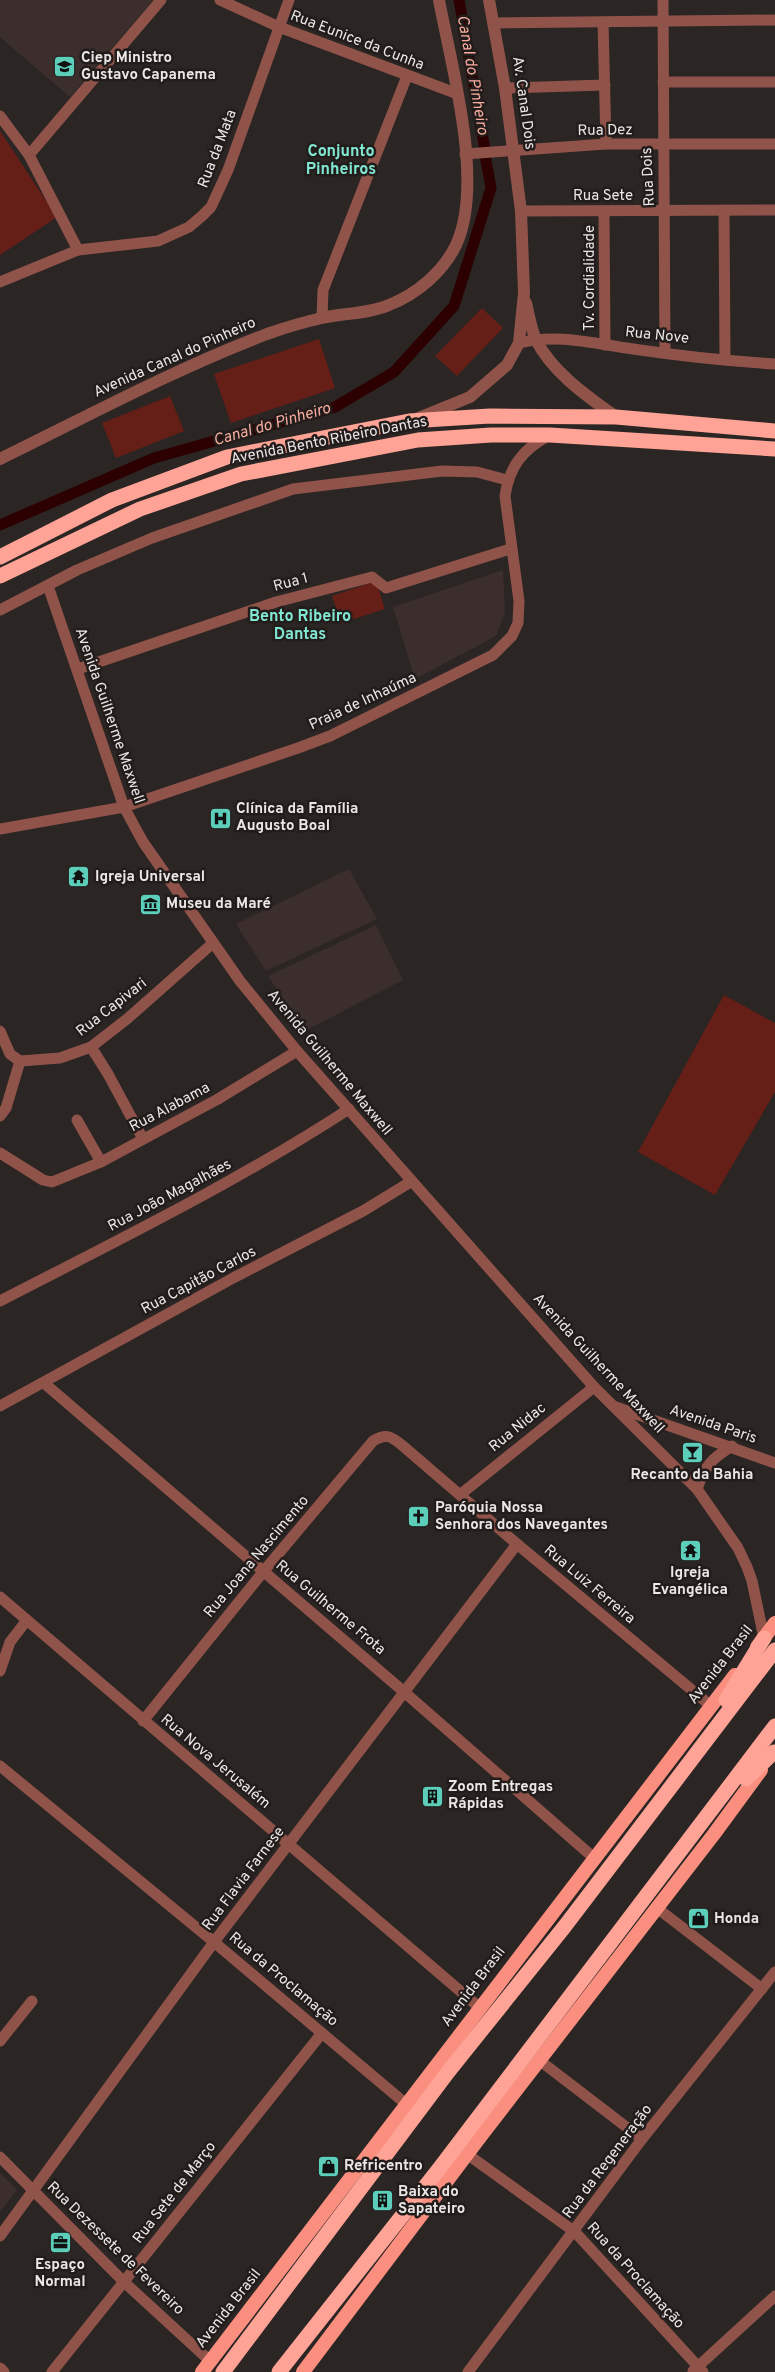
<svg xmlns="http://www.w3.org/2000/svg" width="775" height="2372" font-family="Overpass,sans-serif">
	<rect width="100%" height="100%" fill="#2b2524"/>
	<g fill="#3b2e2c">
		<polygon points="0,0 153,0 70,97 0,37"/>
		<polygon points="503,570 505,613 496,636 415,679 393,607"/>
		<polygon points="349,869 377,919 266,971 236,924"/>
		<polygon points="376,925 403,980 305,1031 268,976"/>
		<polygon points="0,2173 17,2190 0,2212"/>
	</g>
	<g fill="#651f16">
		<polygon points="0,131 57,217 0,255"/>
		<polygon points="482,308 503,328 457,376 435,356"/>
		<polygon points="319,339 335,388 231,423 214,374"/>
		<polygon points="170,396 184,431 116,458 102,423"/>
		<polygon points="376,581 385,609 341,623 332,596"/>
		<polygon points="724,995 775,1023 775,1092 715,1195 638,1152"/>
	</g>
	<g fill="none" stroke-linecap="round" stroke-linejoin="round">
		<g stroke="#2c0000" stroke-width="11">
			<polyline points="459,0 485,150"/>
			<polyline points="0,525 154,458 335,407 394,372 454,306 491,188 485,155"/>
		</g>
		<g stroke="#90534a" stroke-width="11">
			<polyline points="220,0 279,27 458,94"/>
			<polyline points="663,0 665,352"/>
			<polyline points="603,22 606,144"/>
			<polyline points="494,23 775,20"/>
			<polyline points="663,82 775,82"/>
			<polyline points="505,88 605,85"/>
			<polyline points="0,116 29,155"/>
			<polyline points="465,154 606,144 775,144"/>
			<polyline points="521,211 775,210"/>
			<polyline points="604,211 605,345"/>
			<polyline points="724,211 725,358"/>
			<polyline points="78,250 29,155 161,0"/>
			<polyline points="0,282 78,250 158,241 189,227 202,216 211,207 228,170 289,0"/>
			<polyline points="322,318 323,290 407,76"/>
			<path d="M519 343C558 333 595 344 633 349 680 356 728 361 775 364"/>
			<polyline points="48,586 124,807 143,842 240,981 297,1051 594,1387 697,1489 738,1548 747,1567 752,1581 764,1638"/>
			<polyline points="0,610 77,570 152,538 293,489 442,471 477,472 507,480"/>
			<polyline points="78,669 276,602 372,577 386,588 510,549"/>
			<path d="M0 829 124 807 298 748 330 736 493 655 512 636 518 623 519 601 505 496C509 467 523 449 548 436"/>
			<polyline points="0,1031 10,1054 20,1061 60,1058 91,1047 127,1019 213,943"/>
			<polyline points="91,1047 108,1074 143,1139"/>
			<polyline points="0,1116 6,1108 20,1061"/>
			<polyline points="77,1120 101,1162"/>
			<polyline points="0,1153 43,1180 52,1182 101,1162 218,1099 297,1051"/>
			<path d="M0 1301C118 1240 237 1182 349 1109"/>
			<polyline points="44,1383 403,1691 594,1858"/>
			<polyline points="0,1406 235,1277 363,1211 412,1181"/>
			<polyline points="616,1407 775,1463"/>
			<path d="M697 1489C705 1466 711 1459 732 1446"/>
			<polyline points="461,1494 594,1387"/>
			<polyline points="0,1597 480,2008"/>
			<polyline points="0,1671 10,1642 27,1620"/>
			<path d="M143 1721 263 1572 373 1441C386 1433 391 1436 403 1446L517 1544 711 1706"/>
			<polyline points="0,1766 214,1942 406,2104"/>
			<polyline points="657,1908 762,1989"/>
			<polyline points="0,2041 32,2001"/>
			<polyline points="539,2060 642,2139"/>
			<polyline points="467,2154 575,2232 703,2372"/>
			<polyline points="0,2157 124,2282 210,2361"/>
			<polyline points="0,2236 214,1942 517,1544"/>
			<polyline points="0,2368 4,2372"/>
			<polyline points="693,2371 775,2296"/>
			<polyline points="52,2372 322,2033"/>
			<polyline points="468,2372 642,2139 775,1972"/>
		</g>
		<g stroke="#90534a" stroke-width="12">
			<path d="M526 303C529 315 531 329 536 340 553 373 587 396 616 417"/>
			<polyline points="416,419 470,397 507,365 519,343 524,293 521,211 505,88 489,0"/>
			<path d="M0 459C88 416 175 369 267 334 284 328 304 322 322 318 344 313 368 314 389 305 417 294 443 272 456 245 485 183 451 65 439 0"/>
		</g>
		<g stroke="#fb8f7f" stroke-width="14">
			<polyline points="757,1647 775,1623"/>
			<polyline points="202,2372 735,1675"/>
			<polyline points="303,2372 477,2141 714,1834 761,1770"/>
		</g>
		<g stroke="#fea395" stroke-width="15">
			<polyline points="0,557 112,500 227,457 409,421 490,416 616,417 775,431"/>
			<polyline points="0,576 140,509 241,474 418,440 491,435 550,435 775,449"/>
			<polyline points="726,1700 764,1638"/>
			<polyline points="746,1779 774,1752"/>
			<polyline points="223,2372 448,2072 565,1926 775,1650"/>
			<polyline points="279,2372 439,2169 775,1726"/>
		</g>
	</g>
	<defs>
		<symbol id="school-square" viewBox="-11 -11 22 22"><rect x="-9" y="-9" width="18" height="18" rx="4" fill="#5cceba" stroke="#221c1b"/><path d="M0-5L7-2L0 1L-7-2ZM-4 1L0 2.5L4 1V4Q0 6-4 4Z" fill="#111"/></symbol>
		<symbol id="hospital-square" viewBox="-11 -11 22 22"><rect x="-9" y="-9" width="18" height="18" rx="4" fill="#5cceba" stroke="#221c1b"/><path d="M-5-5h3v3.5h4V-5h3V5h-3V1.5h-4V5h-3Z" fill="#111"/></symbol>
		<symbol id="temple-square" viewBox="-11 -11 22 22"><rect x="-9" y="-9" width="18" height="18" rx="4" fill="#5cceba" stroke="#221c1b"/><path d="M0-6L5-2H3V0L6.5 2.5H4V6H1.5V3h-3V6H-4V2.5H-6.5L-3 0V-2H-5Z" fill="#111"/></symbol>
		<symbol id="museum-square" viewBox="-11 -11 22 22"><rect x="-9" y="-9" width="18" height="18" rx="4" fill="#5cceba" stroke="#221c1b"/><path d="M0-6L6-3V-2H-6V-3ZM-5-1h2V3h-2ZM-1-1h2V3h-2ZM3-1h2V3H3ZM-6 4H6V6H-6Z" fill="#111"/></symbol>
		<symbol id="bar-square" viewBox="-11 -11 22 22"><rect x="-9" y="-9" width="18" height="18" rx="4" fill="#5cceba" stroke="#221c1b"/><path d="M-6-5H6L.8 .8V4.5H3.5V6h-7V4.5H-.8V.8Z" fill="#111"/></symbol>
		<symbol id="church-square" viewBox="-11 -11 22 22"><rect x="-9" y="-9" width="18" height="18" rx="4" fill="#5cceba" stroke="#221c1b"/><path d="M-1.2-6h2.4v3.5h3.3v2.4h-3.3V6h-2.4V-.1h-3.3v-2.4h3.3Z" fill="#111"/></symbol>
		<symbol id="building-square" viewBox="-11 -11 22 22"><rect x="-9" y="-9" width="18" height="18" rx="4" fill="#5cceba" stroke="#221c1b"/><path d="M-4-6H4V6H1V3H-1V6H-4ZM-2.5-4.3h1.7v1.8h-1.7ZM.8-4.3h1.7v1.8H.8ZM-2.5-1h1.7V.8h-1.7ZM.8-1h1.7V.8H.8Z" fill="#111"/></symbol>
		<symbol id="shop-square" viewBox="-11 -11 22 22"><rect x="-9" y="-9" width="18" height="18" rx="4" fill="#5cceba" stroke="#221c1b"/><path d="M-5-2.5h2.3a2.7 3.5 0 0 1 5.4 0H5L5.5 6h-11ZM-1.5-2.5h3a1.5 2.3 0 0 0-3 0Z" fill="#111"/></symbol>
		<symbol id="office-square" viewBox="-11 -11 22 22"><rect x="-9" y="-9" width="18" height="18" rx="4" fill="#5cceba" stroke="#221c1b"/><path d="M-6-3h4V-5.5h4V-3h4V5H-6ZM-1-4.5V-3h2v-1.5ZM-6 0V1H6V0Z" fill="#111"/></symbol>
	</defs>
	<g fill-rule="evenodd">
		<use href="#school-square" x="52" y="54" width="25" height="25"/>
		<use href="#hospital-square" x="208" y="806" width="25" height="25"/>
		<use href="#temple-square" x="66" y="864" width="25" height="25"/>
		<use href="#museum-square" x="138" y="892" width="25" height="25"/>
		<use href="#bar-square" x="680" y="1440" width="25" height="25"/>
		<use href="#church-square" x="406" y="1504" width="25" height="25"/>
		<use href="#temple-square" x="678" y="1538" width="25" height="25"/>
		<use href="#building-square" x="420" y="1784" width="25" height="25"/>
		<use href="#shop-square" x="686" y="1906" width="25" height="25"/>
		<use href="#shop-square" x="316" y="2154" width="25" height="25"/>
		<use href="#building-square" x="370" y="2188" width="25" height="25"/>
		<use href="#office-square" x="48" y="2230" width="25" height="25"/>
	</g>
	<g text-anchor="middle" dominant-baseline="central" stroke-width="5" stroke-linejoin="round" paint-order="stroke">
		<g font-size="15" fill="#ece7e7" stroke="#221c1b">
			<text transform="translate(357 41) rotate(21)">Rua Eunice da Cunha</text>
			<text transform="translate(523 103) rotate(82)">Av. Canal Dois</text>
			<text transform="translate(605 131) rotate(-1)">Rua Dez</text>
			<text transform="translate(218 149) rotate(-69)">Rua da Mata</text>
			<text transform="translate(649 177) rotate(-93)">Rua Dois</text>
			<text x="603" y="196">Rua Sete</text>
			<text transform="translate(590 278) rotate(-90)">Tv. Cordialidade</text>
			<text transform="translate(657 336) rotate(6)">Rua Nove</text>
			<text transform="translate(175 358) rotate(-24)">Avenida Canal do Pinheiro</text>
			<text transform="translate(329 441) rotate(-11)">Avenida Bento Ribeiro Dantas</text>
			<text transform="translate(291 583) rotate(-15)">Rua 1</text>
			<text transform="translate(363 702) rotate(-25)">Praia de Inhaúma</text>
			<text transform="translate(109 716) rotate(71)">Avenida Guilherme Maxwell</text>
			<text transform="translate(112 1008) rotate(-38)">Rua Capivari</text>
			<text transform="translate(329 1063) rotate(50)">Avenida Guilherme Maxwell</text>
			<text transform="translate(170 1108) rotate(-28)">Rua Alabama</text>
			<text transform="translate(170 1196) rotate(-28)">Rua João Magalhães</text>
			<text transform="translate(199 1281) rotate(-28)">Rua Capitão Carlos</text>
			<text transform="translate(598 1364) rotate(47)">Avenida Guilherme Maxwell</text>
			<text transform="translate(713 1425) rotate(19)">Avenida Paris</text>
			<text transform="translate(518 1428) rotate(-39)">Rua Nidac</text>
			<text transform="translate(257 1557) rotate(-50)">Rua Joana Nascimento</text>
			<text transform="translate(589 1585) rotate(40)">Rua Luiz Ferreira</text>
			<text transform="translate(330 1608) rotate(40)">Rua Guilherme Frota</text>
			<text transform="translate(721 1665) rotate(-52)">Avenida Brasil</text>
			<text transform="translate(215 1762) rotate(40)">Rua Nova Jerusalém</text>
			<text transform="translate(244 1879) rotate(-53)">Rua Flavia Farnese</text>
			<text transform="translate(283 1980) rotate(40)">Rua da Proclamação</text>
			<text transform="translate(474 1987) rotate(-53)">Avenida Brasil</text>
			<text transform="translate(608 2162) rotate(-53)">Rua da Regeneração</text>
			<text transform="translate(175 2193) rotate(-52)">Rua Sete de Março</text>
			<text transform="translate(115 2249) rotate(44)">Rua Dezessete de Fevereiro</text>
			<text transform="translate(635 2276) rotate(48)">Rua da Proclamação</text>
			<text transform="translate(229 2309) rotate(-52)">Avenida Brasil</text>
		</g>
		<g font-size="15" font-weight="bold" fill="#ece7e7" stroke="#221c1b" text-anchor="start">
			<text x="81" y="58">Ciep Ministro<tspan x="81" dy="17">Gustavo Capanema</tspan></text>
			<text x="236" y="809">Clínica da Família<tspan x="236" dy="17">Augusto Boal</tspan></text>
			<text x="95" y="877">Igreja Universal</text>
			<text x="166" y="904">Museu da Maré</text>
			<text x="692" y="1475" text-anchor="middle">Recanto da Bahia</text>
			<text x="435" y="1508">Paróquia Nossa<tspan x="435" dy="17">Senhora dos Navegantes</tspan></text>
			<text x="690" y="1573" text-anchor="middle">Igreja<tspan x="690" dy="17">Evangélica</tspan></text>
			<text x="448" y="1787">Zoom Entregas<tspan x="448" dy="17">Rápidas</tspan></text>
			<text x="714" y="1919">Honda</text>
			<text x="344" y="2166">Refricentro</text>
			<text x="398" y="2192">Baixa do<tspan x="398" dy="17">Sapateiro</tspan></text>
			<text x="60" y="2265" text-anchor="middle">Espaço<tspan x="60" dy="17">Normal</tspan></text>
		</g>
		<g font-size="16" font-style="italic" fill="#f8ac9f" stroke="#221c1b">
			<text transform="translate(472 75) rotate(80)">Canal do Pinheiro</text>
			<text transform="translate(272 425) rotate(-16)">Canal do Pinheiro</text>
		</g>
		<g font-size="16" font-weight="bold" fill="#81e7d3" stroke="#221c1b">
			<text x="341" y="152">Conjunto<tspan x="341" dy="18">Pinheiros</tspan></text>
			<text x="300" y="617">Bento Ribeiro<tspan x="300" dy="18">Dantas</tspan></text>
		</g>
	</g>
</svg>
